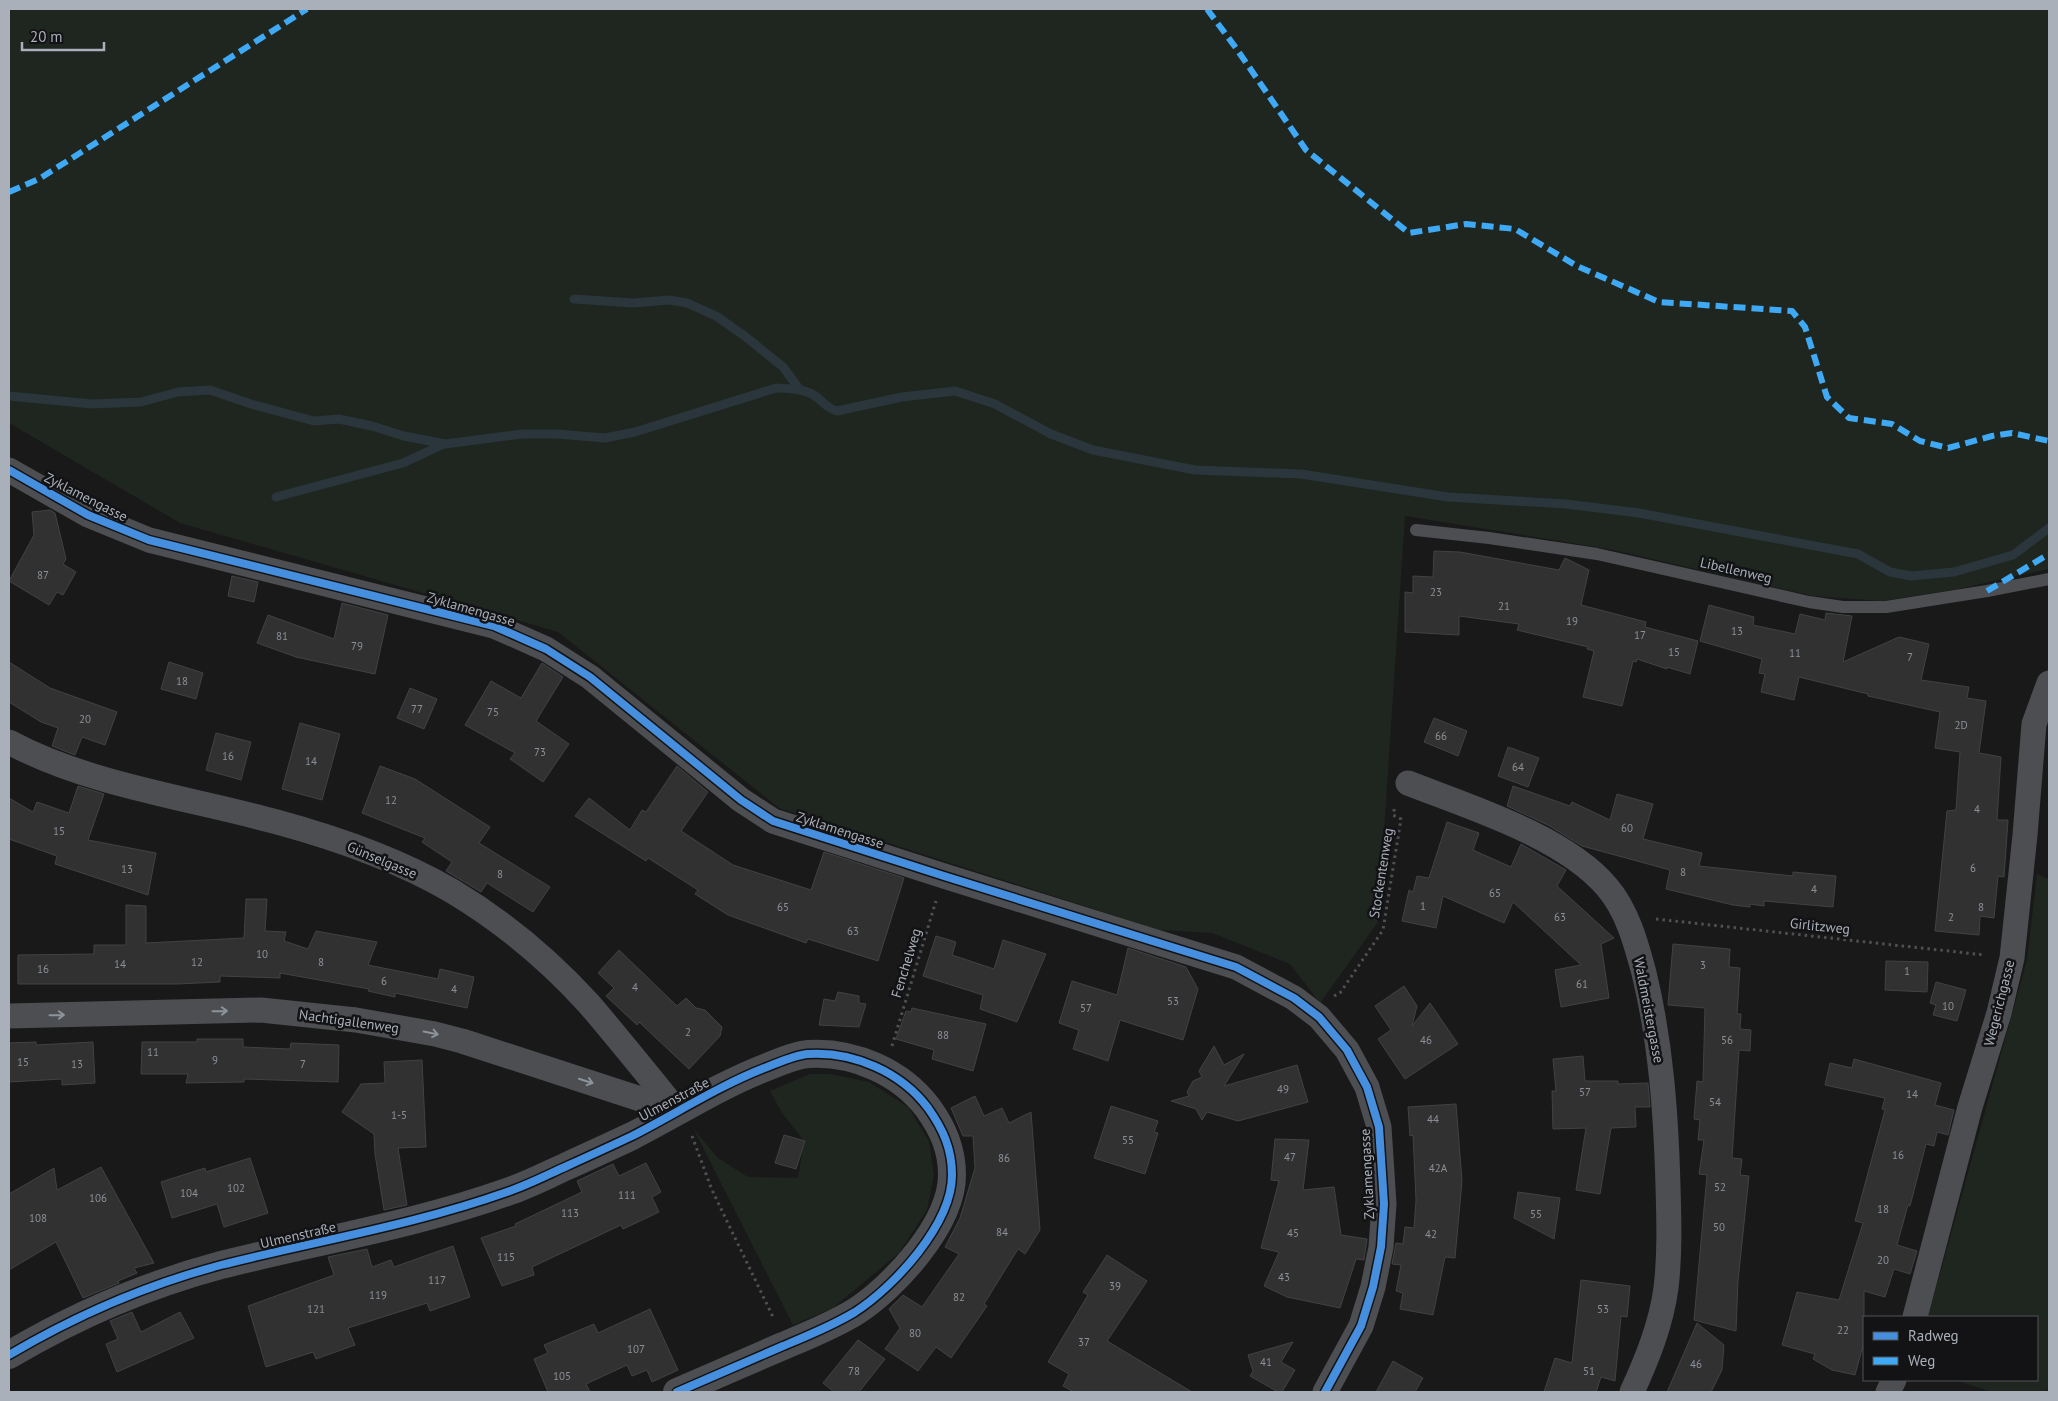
<svg xmlns="http://www.w3.org/2000/svg" width="2058" height="1401" font-family="'PT Sans',sans-serif">
	<rect width="100%" height="100%" fill="#191919"/>
	<g fill="#1e261f">
		<polygon points="9,9 2049,9 2049,569 1958,589 1882,601 1813,596 1609,549 1405,516 1378,922 1320,1003 1290,964 1212,933 1159,930 779,808 558,632 180,523 9,423"/>
		<polygon points="2037,874 2049,879 2049,1381 2047,1392 1992,1392 1955,1380 2037,1380 2037,1317 1928,1317 2027,960"/>
		<polygon points="810,1074 830,1074 869,1082 908,1107 929,1141 934,1175 927,1210 899,1253 833,1308 793,1325 693,1128 718,1158 748,1177 798,1178 804,1141 782,1113 770,1091"/>
	</g>
	<g fill="none" stroke-linecap="round" stroke-linejoin="round">
		<g stroke="#2b353c" stroke-width="9">
			<polyline points="574,299 633,303 669,300 687,303 716,316 746,337 783,367 800,390"/>
			<path d="M9 396 92 404 141 402 178 392 210 390 251 404 314 421 339 419 372 426 404 436 445 444 522 434H557L605 438 635 432 776 388C790 389 806 388 818 398 825 404 827 408 837 411L902 397 955 391 995 404 1051 434 1093 450 1195 470 1301 474 1448 497 1566 504 1639 513 1858 554 1890 572 1911 576 1954 572 2013 555 2049 528"/>
			<polyline points="276,497 403,463 444,444"/>
		</g>
	</g>
	<g fill="#313131" stroke="#414245">
		<polygon points="50,510 55,513 66,559 63,564 76,572 63,595 57,592 49,605 9,581 34,535 32,512"/>
		<polygon points="1434,551 1460,552 1559,570 1565,558 1589,570 1581,605 1646,622 1645,627 1698,641 1690,674 1667,667 1667,669 1637,659 1636,662 1633,661 1622,706 1583,697 1594,651 1587,649 1588,647 1517,630 1519,624 1459,616 1459,635 1405,632 1405,592 1413,593 1413,576 1433,577"/>
		<polygon points="232,576 258,582 254,602 228,596"/>
		<polygon points="342,603 388,615 375,674 296,657 257,643 268,615 334,639"/>
		<polygon points="1709,605 1754,617 1753,625 1795,634 1800,614 1825,620 1826,613 1852,616 1843,662 1899,637 1929,644 1921,680 1969,687 1967,698 1986,701 1979,753 2001,757 1997,820 2008,820 2004,877 1998,876 1994,918 1980,916 1979,935 1935,931 1947,811 1956,810 1960,752 1935,748 1940,712 1868,696 1868,694 1799,677 1794,700 1761,692 1765,674 1759,673 1762,659 1700,641"/>
		<polygon points="9,662 50,688 117,712 105,745 82,737 75,755 52,746 58,728 41,722 9,702"/>
		<polygon points="169,662 203,673 196,699 161,689"/>
		<polygon points="542,663 563,677 536,721 569,744 543,782 510,759 515,753 465,725 491,681 521,698"/>
		<polygon points="410,688 437,699 424,729 397,718"/>
		<polygon points="1434,718 1467,731 1458,756 1424,742"/>
		<polygon points="300,723 340,734 322,800 282,789"/>
		<polygon points="216,733 251,742 241,780 206,770"/>
		<polygon points="1508,747 1539,758 1528,787 1498,776"/>
		<polygon points="380,766 415,779 490,827 479,843 550,887 533,912 487,883 481,892 446,871 452,862 422,842 425,838 362,813"/>
		<polygon points="677,766 708,792 681,831 733,865 811,890 824,852 904,878 878,961 808,939 806,943 728,915 695,894 698,890 648,858 646,861 575,816 589,798 630,830 642,810 646,812"/>
		<polygon points="78,786 104,794 88,840 156,853 148,895 55,864 57,856 9,839 9,798 33,812 37,802 69,813"/>
		<polygon points="1513,786 1570,806 1572,802 1610,820 1617,794 1653,804 1643,839 1702,853 1699,866 1793,876 1793,872 1836,876 1833,907 1764,901 1764,906 1750,904 1750,907 1733,905 1666,889 1670,870 1582,846 1548,825 1507,806"/>
		<polygon points="1447,822 1479,833 1473,850 1511,867 1521,844 1566,870 1557,886 1614,938 1601,944 1609,998 1561,1007 1555,970 1581,965 1513,902 1504,923 1443,896 1436,928 1402,921 1409,890 1413,892 1417,876 1429,878"/>
		<polygon points="246,899 267,899 265,931 286,932 284,941 308,949 316,931 377,942 368,965 438,979 440,969 474,977 467,1008 395,993 395,997 368,991 369,989 280,973 280,978 220,976 220,982 177,984 18,984 18,955 94,954 94,945 126,945 126,905 146,906 146,943 244,938"/>
		<polygon points="936,936 956,942 952,955 994,969 1003,940 1046,954 1017,1022 980,1009 983,995 923,976"/>
		<polygon points="1673,944 1730,949 1729,967 1740,968 1737,1014 1741,1014 1740,1029 1751,1030 1750,1051 1739,1050 1732,1158 1742,1159 1740,1175 1749,1176 1738,1281 1736,1331 1694,1320 1707,1175 1699,1174 1704,1140 1698,1140 1700,1120 1694,1119 1697,1081 1703,1082 1705,1008 1668,1005"/>
		<polygon points="1128,948 1186,967 1198,989 1183,1040 1120,1020 1108,1061 1073,1049 1079,1030 1059,1023 1072,981 1117,995"/>
		<polygon points="619,950 677,1006 686,998 696,1008 705,1010 722,1027 720,1036 689,1069 639,1022 637,1025 606,996 614,988 598,973"/>
		<polygon points="1886,961 1928,962 1927,992 1885,990"/>
		<polygon points="1936,982 1966,990 1957,1021 1933,1015 1936,1005 1930,1003"/>
		<polygon points="1404,986 1417,1006 1412,1026 1430,1003 1458,1044 1405,1079 1378,1039 1391,1030 1375,1006"/>
		<polygon points="838,992 859,996 859,1003 866,1004 859,1027 819,1025 824,999 835,1001"/>
		<polygon points="912,1008 986,1024 973,1071 932,1059 934,1050 896,1039 906,1011 911,1012"/>
		<polygon points="197,1039 243,1039 243,1047 290,1049 291,1043 339,1045 338,1082 244,1079 244,1082 186,1083 188,1074 141,1074 142,1042 197,1042"/>
		<polygon points="36,1042 36,1045 93,1042 95,1083 62,1085 62,1079 9,1082 9,1043"/>
		<polygon points="1214,1046 1224,1065 1244,1054 1224,1086 1297,1065 1308,1102 1238,1121 1207,1112 1202,1120 1196,1109 1171,1101 1189,1096 1187,1092 1193,1081 1202,1077 1199,1071"/>
		<polygon points="1583,1056 1585,1081 1618,1081 1618,1084 1648,1083 1650,1107 1635,1107 1636,1127 1611,1128 1600,1194 1576,1190 1586,1128 1553,1129 1552,1091 1556,1091 1553,1059"/>
		<polygon points="1854,1059 1941,1083 1935,1105 1954,1110 1948,1135 1937,1132 1934,1146 1926,1144 1910,1206 1908,1205 1897,1245 1917,1251 1910,1274 1894,1269 1885,1297 1864,1291 1864,1342 1855,1375 1832,1370 1813,1359 1815,1354 1782,1345 1797,1292 1839,1300 1863,1223 1855,1221 1885,1110 1882,1109 1885,1098 1825,1085 1830,1063 1852,1068"/>
		<polygon points="422,1060 426,1147 398,1148 407,1205 384,1210 375,1154 374,1134 342,1112 361,1084 385,1083 384,1062"/>
		<polygon points="975,1096 984,1116 1002,1108 1009,1123 1031,1112 1040,1230 1025,1254 1018,1249 984,1304 987,1306 951,1358 936,1347 918,1371 885,1349 900,1328 889,1309 903,1295 922,1307 959,1254 945,1247 960,1218 975,1168 973,1136 963,1136 951,1108"/>
		<polygon points="1456,1104 1462,1181 1455,1258 1445,1257 1433,1315 1400,1309 1403,1293 1396,1291 1401,1265 1392,1264 1396,1243 1403,1244 1405,1227 1414,1228 1416,1200 1413,1135 1410,1136 1408,1107"/>
		<polygon points="1111,1106 1158,1121 1154,1132 1158,1133 1145,1174 1094,1158"/>
		<polygon points="784,1135 805,1141 796,1169 775,1163"/>
		<polygon points="1275,1139 1309,1140 1303,1190 1334,1187 1341,1235 1367,1239 1364,1260 1356,1259 1340,1308 1287,1297 1264,1286 1279,1252 1261,1248 1279,1181 1271,1180"/>
		<polygon points="250,1158 268,1213 224,1227 217,1204 172,1218 161,1182 205,1168 206,1172"/>
		<polygon points="646,1163 661,1192 652,1197 659,1212 623,1229 621,1225 532,1267 534,1275 502,1286 481,1238 516,1226 515,1224 582,1192 577,1181 613,1164 619,1176"/>
		<polygon points="101,1167 154,1263 134,1268 137,1273 118,1281 119,1283 83,1298 56,1242 9,1270 9,1194 54,1168 57,1190"/>
		<polygon points="1518,1192 1560,1198 1554,1239 1514,1218"/>
		<polygon points="453,1246 470,1297 430,1311 427,1303 348,1328 355,1345 316,1359 313,1352 266,1367 248,1306 334,1275 328,1257 367,1249 372,1267 391,1260 394,1267"/>
		<polygon points="1107,1255 1147,1281 1107,1341 1192,1392 1074,1392 1063,1386 1069,1374 1048,1362 1088,1295 1083,1292"/>
		<polygon points="1581,1280 1630,1286 1627,1317 1621,1316 1615,1381 1601,1377 1596,1392 1544,1392 1555,1358 1572,1363"/>
		<polygon points="650,1309 678,1370 652,1382 647,1370 632,1376 627,1365 586,1384 590,1392 548,1392 534,1359 548,1353 544,1345 594,1324 598,1333"/>
		<polygon points="132,1312 141,1332 180,1312 194,1338 117,1372 106,1344 118,1339 110,1321"/>
		<polygon points="1697,1323 1724,1345 1722,1370 1711,1392 1667,1392"/>
		<polygon points="858,1340 885,1359 859,1392 834,1392 823,1383"/>
		<polygon points="1293,1342 1281,1362 1295,1370 1282,1392 1278,1392 1250,1376 1253,1371 1248,1355"/>
		<polygon points="1393,1361 1423,1378 1415,1392 1376,1392"/>
	</g>
	<g fill="none" stroke-linecap="round" stroke-linejoin="round">
		<g stroke="#4f5053" stroke-width="3" stroke-dasharray="2.5 4" stroke-linecap="butt">
			<polyline points="1656,919 1985,955"/>
			<polyline points="1334,996 1340,993 1383,930 1401,819 1393,815 1395,806"/>
			<polyline points="892,1046 936,901"/>
			<polyline points="692,1136 712,1190 774,1319"/>
		</g>
		<polyline stroke="#4c4e52" stroke-width="12" points="1416,530 1489,538 1597,554 1809,602 1843,607 1886,607 1987,591 2049,579"/>
		<g stroke="#4c4e52" stroke-width="25">
			<polyline points="9,470 88,515 149,540 494,626 546,649 590,677 741,800 773,821 944,876 1236,967 1294,998 1319,1017 1347,1050 1367,1087 1379,1127 1384,1204 1381,1247 1373,1287 1361,1326 1325,1392"/>
			<path d="M9 742C89 785 190 798 277 822 336 838 399 860 452 891 502 921 550 961 589 1004 619 1039 648 1075 677 1111"/>
			<path d="M1408 783C1469 807 1564 836 1607 887 1627 910 1636 943 1644 973 1661 1043 1666 1114 1668 1186 1669 1220 1670 1255 1666 1288 1661 1325 1647 1359 1632 1392"/>
			<polyline points="9,1016 261,1010 356,1020 435,1034 462,1041 677,1111"/>
			<polyline points="1915,1317 1970,1107 1999,1013 2012,958 2025,835 2034,724 2049,683"/>
			<polyline points="1888,1392 1894,1380"/>
		</g>
		<path stroke="#4c4e52" stroke-width="28" d="M9 1355C75 1316 146 1285 221 1265 316 1241 414 1225 507 1192 528 1185 547 1175 567 1166 589 1156 611 1146 632 1136 677 1113 720 1085 767 1067 780 1062 795 1055 808 1054 853 1051 901 1072 928 1108 943 1129 952 1149 952 1175 952 1224 894 1287 855 1312 832 1326 807 1336 783 1346 748 1361 712 1377 677 1392"/>
		<g stroke="#3fa9f5" stroke-width="6" stroke-dasharray="12 6" stroke-linecap="butt">
			<polyline points="1207,9 1236,48 1306,150 1409,233 1466,224 1515,229 1577,266 1659,302 1792,311 1805,327 1827,397 1849,418 1892,424 1920,441 1948,448 1992,436 2012,433 2049,441"/>
			<polyline points="9,192 39,179 307,9"/>
			<polyline points="1987,591 2049,554"/>
		</g>
		<defs>
			<g id="cycleway">
				<polyline points="9,470 88,515 149,540 494,626 546,649 590,677 741,800 773,821 944,876 1236,967 1294,998 1319,1017 1347,1050 1367,1087 1379,1127 1384,1204 1381,1247 1373,1287 1361,1326 1325,1392"/>
				<path d="M9 1355C75 1316 146 1285 221 1265 316 1241 414 1225 507 1192 528 1185 547 1175 567 1166 589 1156 611 1146 632 1136 677 1113 720 1085 767 1067 780 1062 795 1055 808 1054 853 1051 901 1072 928 1108 943 1129 952 1149 952 1175 952 1224 894 1287 855 1312 832 1326 807 1336 783 1346 748 1361 712 1377 677 1392"/>
			</g>
		</defs>
		<use href="#cycleway" stroke="#131315" stroke-width="11"/>
		<use href="#cycleway" stroke="#468fdf" stroke-width="8"/>
	</g>
	<defs><path id="oneway-shaft" d="M-6 0H5M1.5-3L5.5 0L1.5 3" fill="none" stroke-width="1.6" stroke-linecap="round" stroke-linejoin="round" transform="scale(1.25)"/></defs>
	<g stroke="#8d939b">
		<use href="#oneway-shaft" transform="translate(220 1011) rotate(-1)"/>
		<use href="#oneway-shaft" transform="translate(57 1015) rotate(-1)"/>
		<use href="#oneway-shaft" transform="translate(431 1033) rotate(11)"/>
		<use href="#oneway-shaft" transform="translate(586 1081) rotate(18)"/>
	</g>
	<g text-anchor="middle" dominant-baseline="central" stroke-width="5" stroke-linejoin="round" paint-order="stroke">
		<g font-size="11" fill="#8b9098">
			<text x="43" y="575">87</text>
			<text x="1436" y="592">23</text>
			<text x="1504" y="606">21</text>
			<text x="1572" y="621">19</text>
			<text x="1737" y="631">13</text>
			<text x="1640" y="635">17</text>
			<text x="282" y="636">81</text>
			<text x="357" y="646">79</text>
			<text x="1674" y="652">15</text>
			<text x="1795" y="653">11</text>
			<text x="1910" y="657">7</text>
			<text x="182" y="681">18</text>
			<text x="417" y="709">77</text>
			<text x="493" y="712">75</text>
			<text x="85" y="719">20</text>
			<text x="1961" y="725">2D</text>
			<text x="1441" y="736">66</text>
			<text x="540" y="752">73</text>
			<text x="228" y="756">16</text>
			<text x="311" y="761">14</text>
			<text x="1518" y="767">64</text>
			<text x="391" y="800">12</text>
			<text x="1977" y="809">4</text>
			<text x="1627" y="828">60</text>
			<text x="59" y="831">15</text>
			<text x="1973" y="868">6</text>
			<text x="127" y="869">13</text>
			<text x="1683" y="872">8</text>
			<text x="500" y="874">8</text>
			<text x="1814" y="889">4</text>
			<text x="1495" y="893">65</text>
			<text x="1423" y="906">1</text>
			<text x="783" y="907">65</text>
			<text x="1981" y="907">8</text>
			<text x="1560" y="917">63</text>
			<text x="1951" y="917">2</text>
			<text x="853" y="931">63</text>
			<text x="262" y="954">10</text>
			<text x="197" y="962">12</text>
			<text x="321" y="962">8</text>
			<text x="120" y="964">14</text>
			<text x="1703" y="965">3</text>
			<text x="43" y="969">16</text>
			<text x="1907" y="971">1</text>
			<text x="384" y="981">6</text>
			<text x="1582" y="984">61</text>
			<text x="635" y="987">4</text>
			<text x="454" y="989">4</text>
			<text x="1173" y="1001">53</text>
			<text x="1948" y="1006">10</text>
			<text x="1086" y="1008">57</text>
			<text x="688" y="1032">2</text>
			<text x="943" y="1035">88</text>
			<text x="1426" y="1040">46</text>
			<text x="1727" y="1040">56</text>
			<text x="153" y="1052">11</text>
			<text x="215" y="1060">9</text>
			<text x="23" y="1062">15</text>
			<text x="77" y="1064">13</text>
			<text x="303" y="1064">7</text>
			<text x="1283" y="1089">49</text>
			<text x="1585" y="1092">57</text>
			<text x="1912" y="1094">14</text>
			<text x="1715" y="1102">54</text>
			<text x="399" y="1115">1-5</text>
			<text x="1433" y="1119">44</text>
			<text x="1128" y="1140">55</text>
			<text x="1898" y="1155">16</text>
			<text x="1290" y="1157">47</text>
			<text x="1004" y="1158">86</text>
			<text x="1438" y="1168">42A</text>
			<text x="1720" y="1187">52</text>
			<text x="236" y="1188">102</text>
			<text x="189" y="1193">104</text>
			<text x="627" y="1195">111</text>
			<text x="98" y="1198">106</text>
			<text x="1883" y="1209">18</text>
			<text x="570" y="1213">113</text>
			<text x="1536" y="1214">55</text>
			<text x="38" y="1218">108</text>
			<text x="1719" y="1227">50</text>
			<text x="1002" y="1232">84</text>
			<text x="1293" y="1233">45</text>
			<text x="1431" y="1234">42</text>
			<text x="506" y="1257">115</text>
			<text x="1883" y="1260">20</text>
			<text x="1284" y="1277">43</text>
			<text x="437" y="1280">117</text>
			<text x="1115" y="1286">39</text>
			<text x="378" y="1295">119</text>
			<text x="959" y="1297">82</text>
			<text x="316" y="1309">121</text>
			<text x="1603" y="1309">53</text>
			<text x="1843" y="1330">22</text>
			<text x="915" y="1333">80</text>
			<text x="1084" y="1342">37</text>
			<text x="636" y="1349">107</text>
			<text x="1266" y="1362">41</text>
			<text x="1696" y="1364">46</text>
			<text x="854" y="1371">78</text>
			<text x="1589" y="1371">51</text>
			<text x="562" y="1376">105</text>
		</g>
		<g font-size="14" fill="#a9b0ba" stroke="#131315">
			<text transform="translate(86 497) rotate(27)">Zyklamengasse</text>
			<text transform="translate(1736 570) rotate(13)">Libellenweg</text>
			<text transform="translate(471 609) rotate(16)">Zyklamengasse</text>
			<text transform="translate(840 830) rotate(18)">Zyklamengasse</text>
			<text transform="translate(382 860) rotate(23)">Günselgasse</text>
			<text transform="translate(1381 873) rotate(-81)">Stockentenweg</text>
			<text transform="translate(1820 926) rotate(6)">Girlitzweg</text>
			<text transform="translate(906 963) rotate(-73)">Fenchelweg</text>
			<text transform="translate(1999 1003) rotate(-76)">Wegerichgasse</text>
			<text transform="translate(1649 1010) rotate(79)">Waldmeistergasse</text>
			<text transform="translate(349 1021) rotate(8)">Nachtigallenweg</text>
			<text transform="translate(674 1099) rotate(-28)">Ulmenstraße</text>
			<text transform="translate(1367 1174) rotate(-93)">Zyklamengasse</text>
			<text transform="translate(298 1235) rotate(-13)">Ulmenstraße</text>
		</g>
	</g>
	<rect width="2058" height="1401" fill="none" stroke="#a9b0ba" stroke-width="20"/>
	<rect x="1863" y="1316" width="175" height="65" fill="#131315" stroke="#4f5257"/>
	<rect x="1873" y="1332" width="25" height="8" fill="#468fdf" stroke="#4f5257"/>
	<text x="1908" y="1341" font-size="15" fill="#a9b0ba">Radweg</text>
	<rect x="1873" y="1357" width="25" height="8" fill="#3fa9f5" stroke="#4f5257"/>
	<text x="1908" y="1366" font-size="15" fill="#a9b0ba">Weg</text>
	<path d="M22 42v8h82v-8" fill="none" stroke="#a9b0ba" stroke-width="2.5"/>
	<text x="30" y="42" font-size="15" fill="#a9b0ba" stroke="#131315" stroke-width="4" paint-order="stroke">20 m</text>
</svg>
